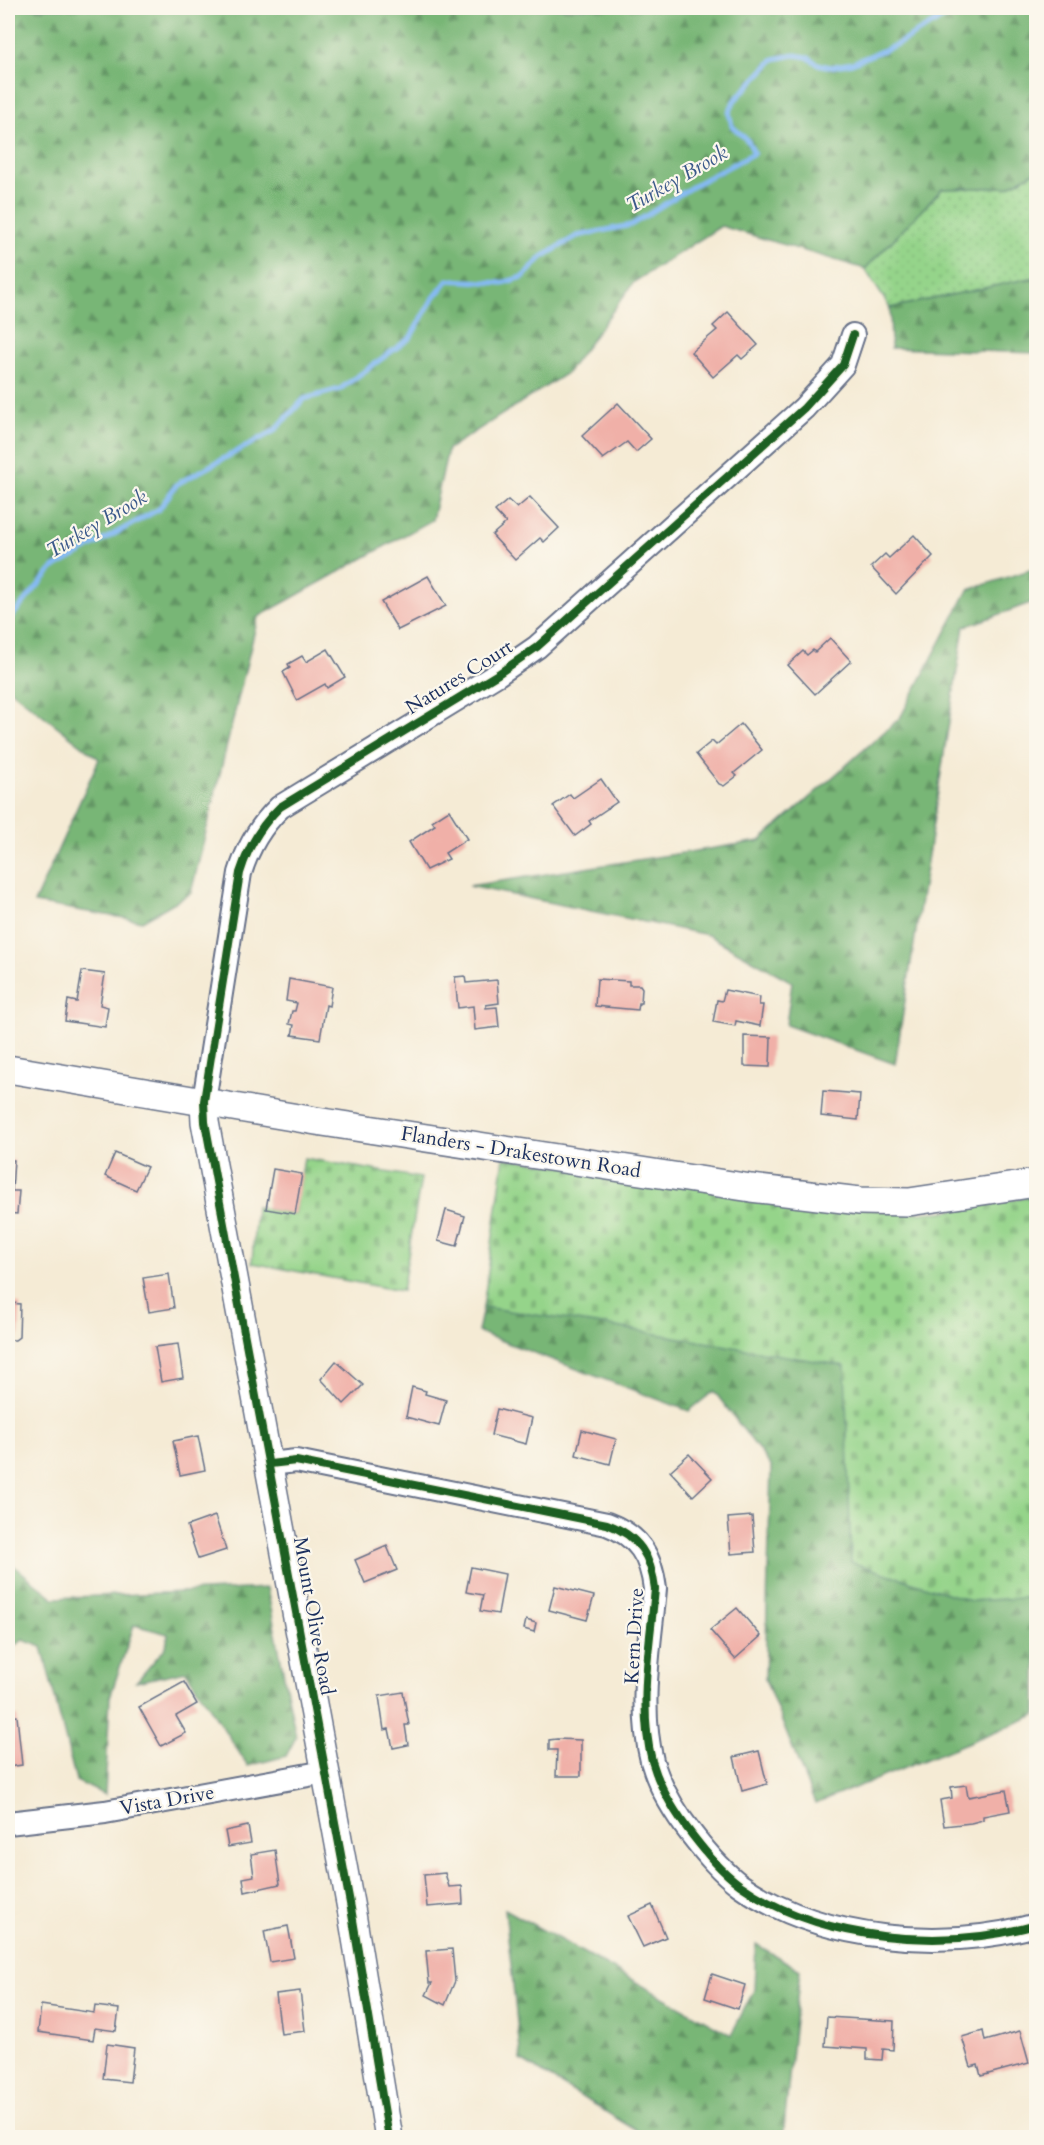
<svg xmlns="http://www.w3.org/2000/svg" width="1044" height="2145" font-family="Cardo,serif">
	<defs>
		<pattern id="grass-dots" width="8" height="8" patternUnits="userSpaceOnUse" patternTransform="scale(1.5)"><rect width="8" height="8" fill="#95d48a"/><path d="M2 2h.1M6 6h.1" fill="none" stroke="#80b67a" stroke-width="1.8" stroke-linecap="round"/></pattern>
		<pattern id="forest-firs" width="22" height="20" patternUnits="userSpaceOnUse" patternTransform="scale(1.5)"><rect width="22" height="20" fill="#78b676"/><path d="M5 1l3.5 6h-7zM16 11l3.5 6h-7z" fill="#629464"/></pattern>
		<pattern id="cemetery-stones" width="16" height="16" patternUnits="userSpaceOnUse" patternTransform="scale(1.5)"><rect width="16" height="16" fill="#95d48a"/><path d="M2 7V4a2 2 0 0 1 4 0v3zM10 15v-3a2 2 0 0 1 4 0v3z" fill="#80b67a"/></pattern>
	</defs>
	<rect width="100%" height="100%" fill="#fbf7ec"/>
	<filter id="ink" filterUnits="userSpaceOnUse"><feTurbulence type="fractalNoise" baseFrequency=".0167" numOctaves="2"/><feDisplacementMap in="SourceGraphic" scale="12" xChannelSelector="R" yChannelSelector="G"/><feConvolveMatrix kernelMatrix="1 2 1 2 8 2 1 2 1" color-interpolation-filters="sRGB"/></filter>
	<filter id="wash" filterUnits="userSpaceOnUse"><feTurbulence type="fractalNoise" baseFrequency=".008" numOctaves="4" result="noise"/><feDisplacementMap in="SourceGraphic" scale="24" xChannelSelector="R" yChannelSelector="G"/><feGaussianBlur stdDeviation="1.35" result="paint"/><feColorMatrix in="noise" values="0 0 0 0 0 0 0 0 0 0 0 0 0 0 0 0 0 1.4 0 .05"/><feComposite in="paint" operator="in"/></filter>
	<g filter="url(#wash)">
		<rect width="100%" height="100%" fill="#f5ebd5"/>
		<polygon fill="url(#grass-dots)" stroke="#588274" stroke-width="1.5" points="1036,171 1036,277 890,308 865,269 942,189 1008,187"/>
		<g fill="url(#forest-firs)" stroke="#4a726a" stroke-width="1.5">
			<polygon points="8,8 1036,8 1036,171 1008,187 942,189 865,269 721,226 634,282 567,373 448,449 432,520 258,617 191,893 142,921 34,903 99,759 8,688"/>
			<polygon points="1036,277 1036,353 891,348 890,308"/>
			<polygon points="1036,568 1036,601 964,627 895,1064 786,1025 792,982 708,935 469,886 760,841 900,718 968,590"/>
			<polygon points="483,1307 617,1327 846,1366 851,1562 971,1601 1036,1597 1036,1715 815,1804 765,1679 771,1466 714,1391 689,1411 478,1332"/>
			<polygon points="8,1561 54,1598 267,1588 296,1737 286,1756 248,1766 186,1671 136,1682 166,1647 168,1634 134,1625 110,1697 105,1795 76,1781 42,1647 23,1640 8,1649"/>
			<polygon points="505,1909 731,2035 754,1990 756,1944 800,1970 783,2137 647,2137 521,2060"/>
		</g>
		<g fill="url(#cemetery-stones)" stroke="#588274" stroke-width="1.5">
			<polygon points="304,1158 421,1178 402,1291 252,1263 256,1207 295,1214"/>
			<polygon points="504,1158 901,1213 941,1212 1036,1196 1036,1597 971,1601 851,1562 845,1366 617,1327 483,1307"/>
		</g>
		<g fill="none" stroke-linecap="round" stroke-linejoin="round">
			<polyline stroke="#85baf4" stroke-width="5" points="8,621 53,568 159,509 177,484 274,431 304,399 340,389 410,338 432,300 448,280 502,283 523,277 542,257 577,236 631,225 698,183 754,153 748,141 732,126 729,113 734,101 774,59 794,55 807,57 818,64 830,67 852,63 896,45 960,8"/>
		</g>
		<g id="blocks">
			<g fill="#f0b0a8">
				<polygon points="728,312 758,345 742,359 738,355 713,377 691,352 717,330 713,326"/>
				<polygon points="618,403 651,439 636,452 627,442 603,459 582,436"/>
				<polygon points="530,497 559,528 544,542 540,538 515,560 492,535 506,523 495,511 508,500 517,508"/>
				<polygon points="914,535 933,556 896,594 871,567 885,554 889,558"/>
				<polygon points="428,576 446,606 398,630 381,602"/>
				<polygon points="830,638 851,661 815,694 788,665 803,651 807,655 813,650 815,652"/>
				<polygon points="328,649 345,677 327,688 325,684 297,700 283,672 290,668 288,664 302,656 306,662"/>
				<polygon points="741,724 762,750 734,773 737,776 724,786 719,784 696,754 712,741 716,745"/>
				<polygon points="601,779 617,802 589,821 591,824 575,836 553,806 570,794 573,798"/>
				<polygon points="449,810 467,839 445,853 449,859 426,870 409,842 435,825 432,821"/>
				<polygon points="82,971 105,974 100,1005 108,1007 105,1027 65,1021 68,1000 77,1002"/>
				<polygon points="465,976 466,983 497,980 499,1003 486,1005 486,1008 497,1007 499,1027 475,1030 473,1006 458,1008 455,977"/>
				<polygon points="289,979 332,987 329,1006 326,1005 320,1039 292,1035 294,1025 289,1024 292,1011 295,1011 297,1003 286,1001"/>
				<polygon points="597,979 629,981 629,985 640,985 642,988 641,1003 639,1003 638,1010 595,1006"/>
				<polygon points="725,990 760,997 759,1005 763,1005 760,1026 736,1021 735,1026 713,1022 717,1000 722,1001"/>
				<polygon points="744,1036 771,1037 770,1067 744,1066"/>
				<polygon points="823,1091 860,1094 858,1120 821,1116"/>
				<polygon points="115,1153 147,1167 136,1190 105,1176"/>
				<polygon points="8,1160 14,1160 12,1191 19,1191 17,1214 8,1213"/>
				<polygon points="273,1169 302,1174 295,1214 266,1209"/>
				<polygon points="446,1210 465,1216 457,1246 438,1241"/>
				<polygon points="169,1274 174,1308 149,1312 143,1278"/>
				<polygon points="8,1292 11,1292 12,1303 20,1304 19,1337 15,1340 8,1340"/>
				<polygon points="178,1344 183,1378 161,1382 155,1347"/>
				<polygon points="336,1361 363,1385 344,1404 321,1379"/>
				<polygon points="412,1387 426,1391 425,1394 446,1400 439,1426 406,1417"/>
				<polygon points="497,1409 532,1418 526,1444 491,1435"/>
				<polygon points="582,1430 616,1439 610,1464 576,1455"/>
				<polygon points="198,1436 205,1470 180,1475 173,1441"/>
				<polygon points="689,1454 712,1478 693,1496 670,1471"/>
				<polygon points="215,1516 226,1550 198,1559 187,1526"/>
				<polygon points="752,1516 755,1552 731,1554 728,1518"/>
				<polygon points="387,1546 397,1570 365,1583 355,1560"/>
				<polygon points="471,1567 505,1574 498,1614 480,1611 483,1595 466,1592"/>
				<polygon points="555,1586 594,1596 587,1620 549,1610"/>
				<polygon points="737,1608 761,1636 735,1659 710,1630"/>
				<polygon points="526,1620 536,1623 534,1632 524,1629"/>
				<polygon points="184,1682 197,1704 176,1716 186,1733 161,1746 139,1707"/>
				<polygon points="403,1692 409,1725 405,1725 408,1745 393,1748 389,1729 384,1730 379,1696"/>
				<polygon points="17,1716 22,1765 8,1767 8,1717"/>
				<polygon points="557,1739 581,1740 581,1776 556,1776 557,1750 549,1750 549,1740"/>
				<polygon points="759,1751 767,1784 742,1791 734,1757"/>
				<polygon points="966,1785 968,1797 1006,1790 1010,1811 983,1816 983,1820 971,1823 944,1826 940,1800 952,1798 951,1787"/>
				<polygon points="248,1826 251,1843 228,1847 225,1831"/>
				<polygon points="275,1850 280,1884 245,1892 243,1878 254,1876 251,1854"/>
				<polygon points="445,1873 449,1887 462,1886 463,1904 427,1907 424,1875"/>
				<polygon points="652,1905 666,1937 643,1947 628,1916"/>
				<polygon points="288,1926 294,1958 270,1962 264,1931"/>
				<polygon points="452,1949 455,1981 445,2005 426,1995 432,1983 429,1983 426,1951"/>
				<polygon points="712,1974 745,1985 738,2009 705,1998"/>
				<polygon points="300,1991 305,2031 281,2034 276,1994"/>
				<polygon points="41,2005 94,2013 95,2006 119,2009 116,2031 95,2028 93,2040 38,2032"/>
				<polygon points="827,2017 894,2021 893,2050 883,2049 882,2060 867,2059 867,2049 825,2046"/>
				<polygon points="983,2031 985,2041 1020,2031 1029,2063 981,2076 978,2065 971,2067 962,2037"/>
				<polygon points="107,2044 134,2048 130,2082 103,2079"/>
			</g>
		</g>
	</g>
	<g filter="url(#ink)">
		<use href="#blocks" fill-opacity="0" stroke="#677188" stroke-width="1.5"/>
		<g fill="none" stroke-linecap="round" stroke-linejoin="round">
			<defs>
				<g id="minor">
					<path d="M204 1101 240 873C248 847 260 826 280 807L498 674 537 647 804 408 843 365 853 335"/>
					<path d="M270 1464 296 1461 607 1524C639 1536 651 1556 655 1589 650 1644 638 1706 652 1761 660 1789 675 1813 693 1836 707 1854 721 1871 740 1885 821 1942 944 1951 1036 1925"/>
					<polyline points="8,1823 105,1812 325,1772"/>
				</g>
				<g id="tertiary">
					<polyline points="8,1069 316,1121 751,1188 860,1201 909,1202 1036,1183"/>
					<polyline points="204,1101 205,1122 352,1914 389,2138"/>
				</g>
			</defs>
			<use href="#minor" stroke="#677188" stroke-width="26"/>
			<use href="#tertiary" stroke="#677188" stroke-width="30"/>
			<use href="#minor" stroke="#fff" stroke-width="22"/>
			<use href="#tertiary" stroke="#fff" stroke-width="27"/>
			<defs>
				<g id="cycleway">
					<path d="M270 1464 296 1461 607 1524C639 1536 651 1556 655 1589 650 1644 638 1706 652 1761 660 1789 675 1813 693 1836 707 1854 721 1871 740 1885 821 1942 944 1951 1036 1925"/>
					<path d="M389 2138 352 1914 205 1122 204 1101 240 873C248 847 260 826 280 807L498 674 537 647 804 408 843 365 853 335"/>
				</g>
			</defs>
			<use href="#cycleway" stroke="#fbf7ec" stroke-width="11"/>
			<use href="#cycleway" stroke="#1b5e20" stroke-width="8"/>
		</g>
	</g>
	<g text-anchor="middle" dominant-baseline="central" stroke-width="4.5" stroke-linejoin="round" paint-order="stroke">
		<g font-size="20" fill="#1b2f5e" stroke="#fbf7ec">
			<text transform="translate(459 677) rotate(-32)">Natures Court</text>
			<text transform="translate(521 1152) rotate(9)">Flanders - Drakestown Road</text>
			<text transform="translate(314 1616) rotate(80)">Mount Olive Road</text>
			<text transform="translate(634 1636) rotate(-87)">Kern Drive</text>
			<text transform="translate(167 1800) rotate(-10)">Vista Drive</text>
		</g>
		<g font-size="21" font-style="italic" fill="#3b598b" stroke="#fbf7ec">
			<text transform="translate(677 179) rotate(-30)">Turkey Brook</text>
			<text transform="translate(97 524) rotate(-31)">Turkey Brook</text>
		</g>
	</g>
	<rect width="1044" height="2145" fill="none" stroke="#fbf7ec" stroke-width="30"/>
</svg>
